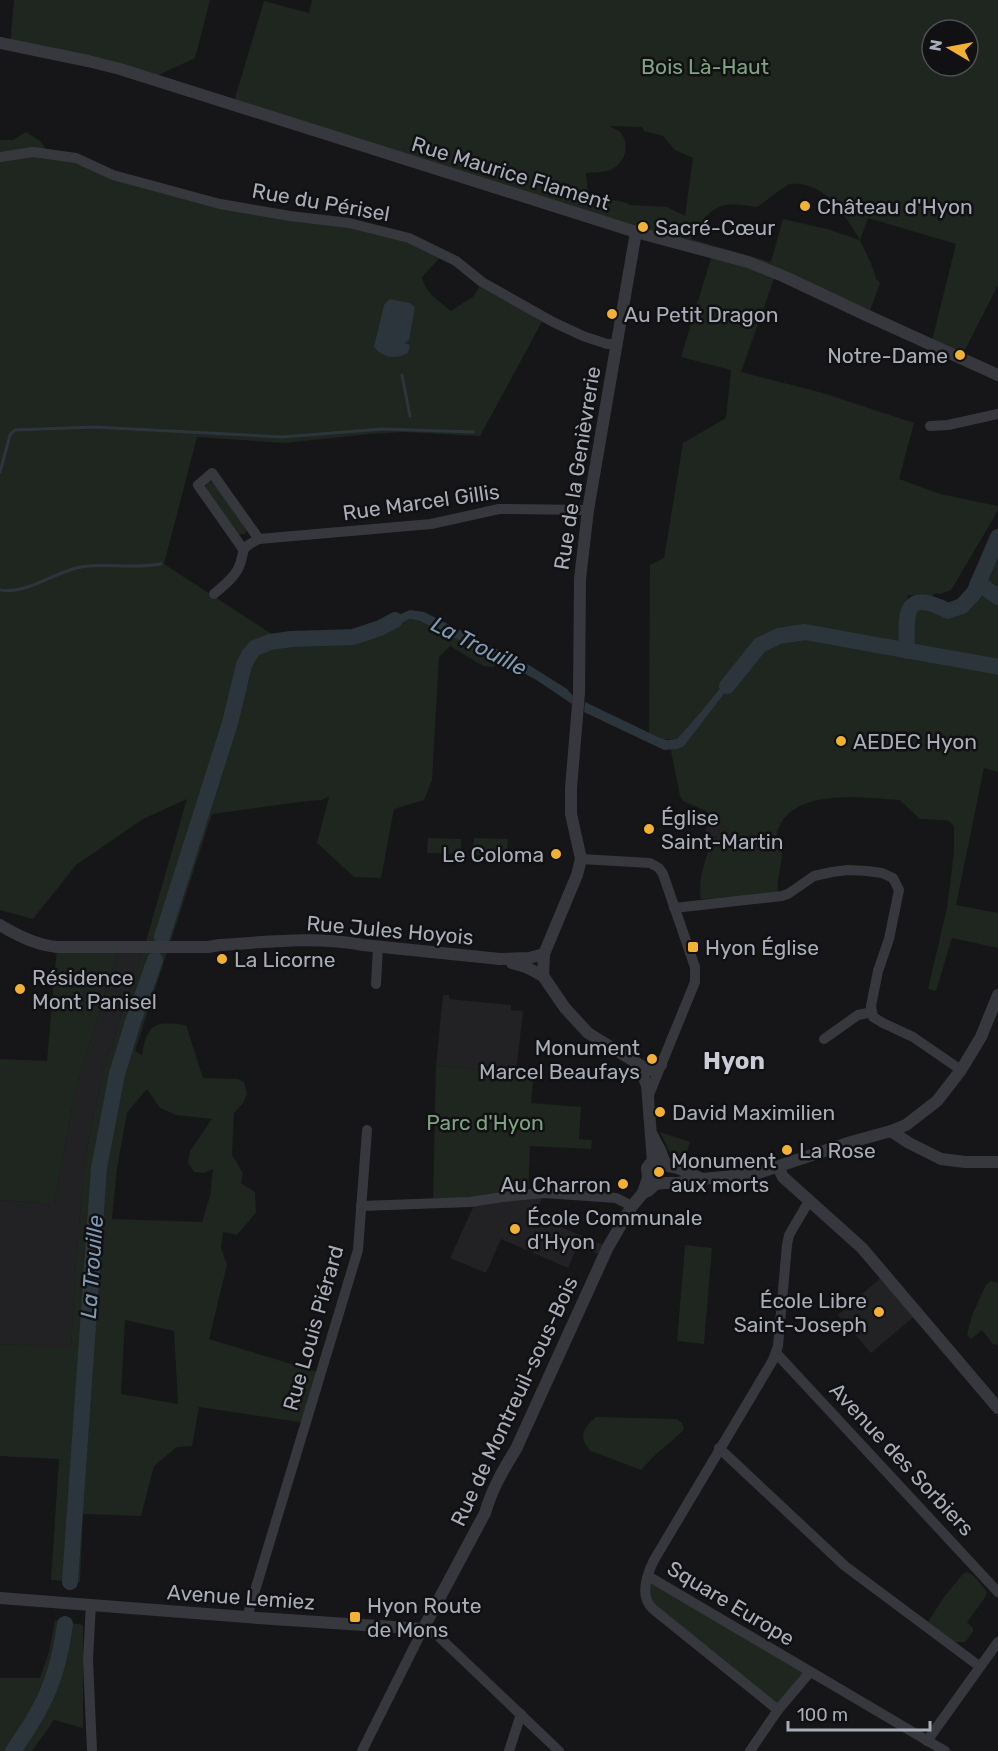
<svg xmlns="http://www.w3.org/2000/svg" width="998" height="1751" font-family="Rubik,sans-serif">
	<rect width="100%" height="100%" fill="#161618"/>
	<g fill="#222225">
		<polygon points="709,821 727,828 724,837 703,836"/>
		<polygon points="119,948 144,948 104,1068 85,1159 76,1261 71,1349 0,1344 0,1200 54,1204 76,1087"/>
		<polygon points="443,995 449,995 449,999 511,1005 511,1010 523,1011 516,1073 436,1066"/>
		<polygon points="544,1193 535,1216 608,1247 603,1256 578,1245 568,1268 501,1239 486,1273 450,1258 476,1201"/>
		<polygon points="884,1275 917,1314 871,1353 838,1315"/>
	</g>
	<g fill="#1e261f" fill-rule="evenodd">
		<polygon points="14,0 210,0 195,58 150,79 10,45"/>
		<path d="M312 0H998V285L961 358 931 345 956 244 868 218 860 240 873 268 876 279 880 283 868 316 776 273 741 372 823 393 914 423 899 479 940 494 998 506V510L992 521 951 590 940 594 936 593 931 597 908 595 902 620V646L883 652 938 664 998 675V772L984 768 956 905 998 913V948L952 938 936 991 928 989 947 908 954 852V826L949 821 943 820 920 819 900 800C867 798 805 789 783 820 781 824 778 828 777 832 776 839 782 847 782 854 781 869 776 881 778 895L701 899C697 878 707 857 713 837L716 838 717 835 724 837 727 828 709 821 708 812 683 801 680 796 670 746 679 744 705 707 677 739H663L649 733 650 565 664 558 683 443 726 418 731 370 681 357 712 255 233 105 264 1 309 13ZM932 30H968V66H932ZM609 126 642 127 644 131 663 136 675 150 693 158 685 216 667 207 630 205 627 203 588 194 586 173C593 172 603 173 610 170 624 165 631 145 621 133 619 130 612 128 609 126ZM789 184C826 181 843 213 860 240L827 229 783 219 771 262 691 239C710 206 718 200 757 207 768 200 777 191 789 184Z"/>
		<path d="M26 132 40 141 49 153 220 204 349 223 443 254 422 277C424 292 439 301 451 311L474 296 482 282 544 318 480 436 403 432 370 434 284 443 197 437 164 564 281 640 353 637 352 642 376 636 411 619 429 624 504 662 493 667 483 666 450 646 439 657 432 780 424 800 394 809 381 878 354 877 317 843 329 797 321 800 307 801 212 814 135 1051 142 1055C147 1023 156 1021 186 1025L203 1078 238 1079 244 1082 247 1094 243 1103 234 1113 232 1155 243 1173 241 1183 255 1192 256 1213 237 1235 223 1232 221 1248 227 1265 209 1339 321 1373 306 1423 199 1407 192 1446 177 1447 154 1466 141 1516 83 1514 80 1582 51 1580 59 1459 0 1456V1344L71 1348 76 1261 85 1159 104 1068 144 948 187 799 143 819 76 865 33 919 0 910V140H13ZM390 299 410 303 403 343ZM147 1089 160 1108 176 1115 212 1119 190 1151 188 1163 194 1172 204 1173 213 1169 210 1196 202 1222 112 1219 117 1168 127 1113ZM125 1320 174 1331 178 1404 121 1394Z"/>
		<polygon points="209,482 212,482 247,529 245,534 238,534 207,490 206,486"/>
		<polygon points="998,544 998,660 910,644 912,611 917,606 927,605 946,614 969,607"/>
		<polygon points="428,838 461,839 461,854 427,853"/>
		<polygon points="474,838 508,839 507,855 473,855"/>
		<polygon points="57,947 119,948 76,1087 54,1204 0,1200 0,1059 47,1061"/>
		<polygon points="436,1066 516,1073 533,1081 531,1103 581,1107 579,1139 592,1140 591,1149 530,1146 528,1194 433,1203"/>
		<polygon points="660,1132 690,1142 683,1163 670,1153"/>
		<polygon points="685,1245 712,1248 704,1344 677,1341"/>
		<polygon points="991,1281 998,1283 998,1345 993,1344 982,1330 971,1339 967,1334 972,1315 986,1285"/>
		<path d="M596 1417 677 1419 682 1423 684 1430 653 1457 641 1470 591 1451C577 1437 584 1427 596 1417Z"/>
		<polygon points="967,1572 974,1576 987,1592 984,1599 967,1622 973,1628 973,1632 965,1642 953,1642 928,1622 944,1597 963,1574"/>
		<polygon points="656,1581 810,1672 778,1710 645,1596 646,1584"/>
		<polygon points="55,1620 83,1625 83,1728 54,1720 32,1751 0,1751 0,1678 40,1678 49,1652"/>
	</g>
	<g fill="#2c353c">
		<path d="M390 299 410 303 415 307 409 340 404 343 410 345 408 353C396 360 383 358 374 347L384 305Z"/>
		<polygon points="410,610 424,612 529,665 567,689 573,696 572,704 538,681 504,662 420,621 410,619 376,636 374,625"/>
		<polygon points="738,666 742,670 684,746 677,749 664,750 584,712 585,702 658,737 667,740 677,739 705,707"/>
	</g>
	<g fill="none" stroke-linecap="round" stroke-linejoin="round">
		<g stroke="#2c353c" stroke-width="3">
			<polyline points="402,375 410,416"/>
			<polyline points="0,472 10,435 15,430 94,427 282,437 383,429 473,432"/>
			<path d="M0 590C23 594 46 578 67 571 90 562 114 567 137 566 145 566 153 565 161 564"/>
		</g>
		<g stroke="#2c353c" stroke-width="16">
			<polyline points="978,583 998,597"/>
			<path d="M907 651C906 616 902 587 948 611L962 606 974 593 998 537"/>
			<polyline points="727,686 760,645 779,636 805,632 998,667"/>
			<polyline points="162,937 230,723 244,665 249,655 255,648 270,642 291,639 353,637 380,628 395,620"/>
			<polyline points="70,1582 99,1168 117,1074 133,1022 155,960"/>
			<path d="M13 1751C44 1707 58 1678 65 1624"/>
		</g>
		<g stroke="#37383d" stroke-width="10">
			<polyline points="0,157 33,152 76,158 113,175 220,204 290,216 349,223 409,238 456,261 482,282 553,322 583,336 607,344 616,344"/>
			<polyline points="930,426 948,425 998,414"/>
			<polyline points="243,549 198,485 212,473 259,539"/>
			<path d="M214 594C222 587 233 579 238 569 247 551 236 550 259 539L431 524 499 509 588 510"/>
			<polyline points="581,859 650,863 659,868 663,874 695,967 695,982 648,1097"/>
			<polyline points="674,908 782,896 788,894 814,876 832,872 848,870 867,871 882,873 893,878 899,890 889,939 878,971 871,1006 873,1017 883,1023 913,1037 961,1070"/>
			<polyline points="376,984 378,947"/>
			<polyline points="824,1039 858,1015 872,1012"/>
			<polyline points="361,1206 470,1202 503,1197 544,1193 616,1198 632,1206"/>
			<polyline points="776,1353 998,1592"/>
			<polyline points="719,1448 845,1566 979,1666"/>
			<polyline points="648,1576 945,1751"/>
			<polyline points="91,1604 88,1660 92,1751"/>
			<polyline points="247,1617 358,1250 367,1130"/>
			<path d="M778 1710 653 1609C639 1596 646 1576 654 1560L773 1360 778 1346 787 1245 789 1235 809 1201"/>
			<polyline points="927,1741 998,1642"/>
			<polyline points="362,1751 423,1629 437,1635 559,1751"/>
			<polyline points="509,1751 521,1714"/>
			<polyline points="750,1751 778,1710 810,1672"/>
		</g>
		<g stroke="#37383d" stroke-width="12">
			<polyline points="0,43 88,61 120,69 636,232 748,262 783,276 868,316 998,375"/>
			<polyline points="636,232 588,510 580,579 579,693 571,788 571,814 581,859 577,875 544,954 543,976 565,1008 588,1033 645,1068 650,1070 661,1065"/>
			<path d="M0 925C18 936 36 945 57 947H208L220 945C267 942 317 936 363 945L500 959 529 958 544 954"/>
			<polyline points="512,963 526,967 543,976"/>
			<polyline points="638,1065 647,1085 653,1162"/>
			<polyline points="891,1131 909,1143 941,1159 965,1162 998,1162"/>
			<polyline points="652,1135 660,1150 664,1161 668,1166 678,1168 702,1179"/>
			<polyline points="778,1167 783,1177 862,1248 998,1408"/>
			<polyline points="643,1193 648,1191 656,1184 664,1183 678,1183 702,1179 755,1174 851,1142 891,1131 906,1125 937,1101 961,1070 981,1037 998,995"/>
			<path d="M0 1598 258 1618 423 1629 485 1513C492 1489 503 1470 516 1449L608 1247 632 1206 643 1193 648 1178 647 1168C651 1161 656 1159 664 1161"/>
		</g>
	</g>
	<g fill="#f2b134" stroke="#111113" stroke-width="2">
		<circle cx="805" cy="206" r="6"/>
		<circle cx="643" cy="227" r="6"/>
		<circle cx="612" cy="314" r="6"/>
		<circle cx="960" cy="355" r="6"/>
		<circle cx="841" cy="741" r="6"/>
		<circle cx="649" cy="829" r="6"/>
		<circle cx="556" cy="854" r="6"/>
		<rect x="687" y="941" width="12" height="12" rx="3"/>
		<circle cx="222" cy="959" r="6"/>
		<circle cx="20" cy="989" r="6"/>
		<circle cx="652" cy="1059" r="6"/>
		<circle cx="660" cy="1112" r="6"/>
		<circle cx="787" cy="1150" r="6"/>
		<circle cx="659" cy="1172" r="6"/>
		<circle cx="623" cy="1184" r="6"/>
		<circle cx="515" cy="1229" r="6"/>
		<circle cx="879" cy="1312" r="6"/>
		<rect x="349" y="1611" width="12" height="12" rx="3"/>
	</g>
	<g text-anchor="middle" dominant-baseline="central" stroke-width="5" stroke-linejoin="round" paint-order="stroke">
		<g font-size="21" fill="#7fa381" stroke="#111113">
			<text x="705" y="66">Bois Là-Haut</text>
			<text x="485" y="1122">Parc d'Hyon</text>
		</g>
		<g font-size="21" fill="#a8adb8" stroke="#111113">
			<text transform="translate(511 173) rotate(17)">Rue Maurice Flament</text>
			<text transform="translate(321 202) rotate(10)">Rue du Périsel</text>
			<text transform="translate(577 468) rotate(-81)">Rue de la Genièvrerie</text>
			<text transform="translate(421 502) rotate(-8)">Rue Marcel Gillis</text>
			<text transform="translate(390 930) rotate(5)">Rue Jules Hoyois</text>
			<text transform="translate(313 1328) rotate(-74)">Rue Louis Piérard</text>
			<text transform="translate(514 1401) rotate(-65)">Rue de Montreuil-sous-Bois</text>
			<text transform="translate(902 1459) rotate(47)">Avenue des Sorbiers</text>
			<text transform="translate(241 1597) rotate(4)">Avenue Lemiez</text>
			<text transform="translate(731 1603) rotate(31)">Square Europe</text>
		</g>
		<g font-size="21" fill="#a8adb8" stroke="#111113" text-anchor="start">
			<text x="817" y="206">Château d'Hyon</text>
			<text x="655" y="227">Sacré-Cœur</text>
			<text x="624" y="314">Au Petit Dragon</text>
			<text x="948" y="355" text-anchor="end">Notre-Dame</text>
			<text x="853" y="741">AEDEC Hyon</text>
			<text x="661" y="817">Église<tspan x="661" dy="24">Saint-Martin</tspan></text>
			<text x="544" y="854" text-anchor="end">Le Coloma</text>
			<text x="705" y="947">Hyon Église</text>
			<text x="234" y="959">La Licorne</text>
			<text x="32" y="977">Résidence<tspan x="32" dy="24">Mont Panisel</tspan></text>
			<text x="640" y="1047" text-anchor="end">Monument<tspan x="640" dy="24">Marcel Beaufays</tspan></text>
			<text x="672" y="1112">David Maximilien</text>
			<text x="799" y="1150">La Rose</text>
			<text x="671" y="1160">Monument<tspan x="671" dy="24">aux morts</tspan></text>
			<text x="611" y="1184" text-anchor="end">Au Charron</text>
			<text x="527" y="1217">École Communale<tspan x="527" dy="24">d'Hyon</tspan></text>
			<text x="867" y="1300" text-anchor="end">École Libre<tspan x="867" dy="24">Saint-Joseph</tspan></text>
			<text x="367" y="1605">Hyon Route<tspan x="367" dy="24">de Mons</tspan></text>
		</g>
		<g font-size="22" font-style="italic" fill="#7f9bb3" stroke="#111113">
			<text transform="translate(479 646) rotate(27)">La Trouille</text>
			<text transform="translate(92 1267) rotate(-86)">La Trouille</text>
		</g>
		<g font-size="24" font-weight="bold" fill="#c9ccd4" stroke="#111113">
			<text x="734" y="1061">Hyon</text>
		</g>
	</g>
	<g transform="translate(950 48) rotate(280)"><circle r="28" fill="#111113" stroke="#4d4f55" stroke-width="1.5"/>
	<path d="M0-4.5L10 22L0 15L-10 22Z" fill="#f2b134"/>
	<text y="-9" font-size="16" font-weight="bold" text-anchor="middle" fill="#a8adb8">N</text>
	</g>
	<path d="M788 1721v9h142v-9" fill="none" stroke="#a8adb8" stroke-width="3"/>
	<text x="797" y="1721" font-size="18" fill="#a8adb8" stroke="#111113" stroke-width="4.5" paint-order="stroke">100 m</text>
</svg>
